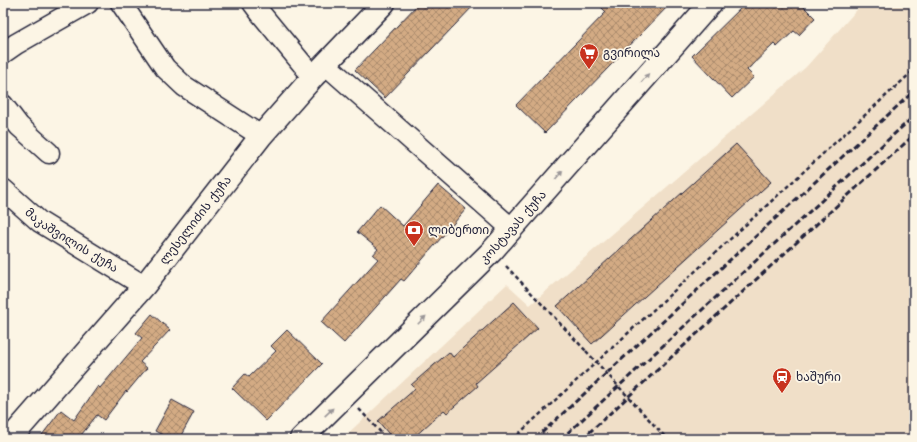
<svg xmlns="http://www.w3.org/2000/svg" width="917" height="442" font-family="Kalam,'Noto Sans Georgian',sans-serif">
	<defs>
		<pattern id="building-cross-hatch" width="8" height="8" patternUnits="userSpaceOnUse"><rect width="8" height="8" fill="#d3ab84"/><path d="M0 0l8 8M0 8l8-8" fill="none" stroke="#ab8b6d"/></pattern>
	</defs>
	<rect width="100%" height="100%" fill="#fcf5e5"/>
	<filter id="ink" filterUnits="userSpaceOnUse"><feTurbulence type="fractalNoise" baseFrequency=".025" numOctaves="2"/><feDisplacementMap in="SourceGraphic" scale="8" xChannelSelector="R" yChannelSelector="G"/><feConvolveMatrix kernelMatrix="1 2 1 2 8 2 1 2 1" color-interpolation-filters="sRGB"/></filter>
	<g filter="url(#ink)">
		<polygon fill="#f0dfc8" points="863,3 914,3 914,439 342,439 507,284 530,305 806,67"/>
		<g fill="url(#building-cross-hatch)" stroke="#22223b">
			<polygon points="419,3 476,3 385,98 355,70"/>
			<polygon points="597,3 671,3 545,133 516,105 606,12"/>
			<polygon points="746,3 800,3 815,18 799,35 794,31 777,47 774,44 747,70 754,77 732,98 692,56"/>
			<polygon points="736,144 771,182 592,344 557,306"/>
			<polygon points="438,185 466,209 404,281 401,279 344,343 321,322 378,259 373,255 378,249 357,232 380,205 403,226"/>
			<polygon points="514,302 538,328 476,383 478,386 447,413 444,410 412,439 393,439 378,421 415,389 411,385 449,352 453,357"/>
			<polygon points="152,314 170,330 140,362 147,368 127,392 126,391 104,420 97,415 78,439 39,439 61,410 74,420 98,386 100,388 142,338 136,333"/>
			<polygon points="287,330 322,364 266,421 232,388 245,374 249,377 276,351 271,346"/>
			<polygon points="172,400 194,412 179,439 170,439 155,431"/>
		</g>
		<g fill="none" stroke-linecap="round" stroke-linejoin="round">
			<defs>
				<g id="minor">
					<polyline points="121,3 165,68 184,86 261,136"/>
					<polyline points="253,3 262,15 313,77"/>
					<polyline points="3,53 16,44 88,3"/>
					<polyline points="325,64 512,229"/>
					<polyline points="3,105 19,126 49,153"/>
					<path id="s1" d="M3 189 40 222 144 286"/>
				</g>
				<g id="tertiary">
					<path id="s2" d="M10 439 144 286 261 136 313 77 384 3"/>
					<path id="s3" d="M301 439 492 251 711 3"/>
				</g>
			</defs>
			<use href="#minor" stroke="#22223b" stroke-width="23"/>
			<use href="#tertiary" stroke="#22223b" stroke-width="25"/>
			<g stroke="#22223b" stroke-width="2.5" stroke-dasharray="4 3" stroke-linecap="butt">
				<polyline points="506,266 586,351"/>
				<polyline points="359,409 387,439"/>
				<polyline points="513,439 914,70"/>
			</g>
			<use href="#minor" stroke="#fcf5e5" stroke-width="20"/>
			<use href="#tertiary" stroke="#fcf5e5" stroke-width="22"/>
			<g stroke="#22223b" stroke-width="3" stroke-dasharray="6 3" stroke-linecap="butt">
				<polyline points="535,439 914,91"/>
				<polyline points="561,439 914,116"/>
				<polyline points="582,439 914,135"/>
			</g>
			<polyline stroke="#22223b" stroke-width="2.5" stroke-dasharray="4 3" stroke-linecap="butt" points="586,351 667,439"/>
		</g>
		<defs><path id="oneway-solid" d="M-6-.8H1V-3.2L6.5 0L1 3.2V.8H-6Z"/></defs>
		<g fill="#9a9698">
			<use href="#oneway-solid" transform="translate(645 78) rotate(-49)"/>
			<use href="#oneway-solid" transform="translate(559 175) rotate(-49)"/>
			<use href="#oneway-solid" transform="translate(422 320) rotate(-45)"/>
			<use href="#oneway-solid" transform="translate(329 412) rotate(-44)"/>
		</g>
	</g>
	<defs>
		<symbol id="supermarket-pin" viewBox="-11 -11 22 30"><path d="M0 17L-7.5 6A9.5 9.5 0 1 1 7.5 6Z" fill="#c8321e" stroke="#fcf5e5"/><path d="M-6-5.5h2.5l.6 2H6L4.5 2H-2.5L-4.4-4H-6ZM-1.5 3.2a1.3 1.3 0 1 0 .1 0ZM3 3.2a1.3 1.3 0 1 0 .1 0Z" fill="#fff"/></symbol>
		<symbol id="bank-pin" viewBox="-11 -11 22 30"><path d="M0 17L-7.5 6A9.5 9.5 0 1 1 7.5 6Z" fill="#c8321e" stroke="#fcf5e5"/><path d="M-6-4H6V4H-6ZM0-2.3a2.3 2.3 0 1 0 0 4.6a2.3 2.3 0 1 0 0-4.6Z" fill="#fff"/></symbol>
		<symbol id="station-pin" viewBox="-11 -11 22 30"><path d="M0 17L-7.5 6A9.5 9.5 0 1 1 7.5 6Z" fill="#c8321e" stroke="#fcf5e5"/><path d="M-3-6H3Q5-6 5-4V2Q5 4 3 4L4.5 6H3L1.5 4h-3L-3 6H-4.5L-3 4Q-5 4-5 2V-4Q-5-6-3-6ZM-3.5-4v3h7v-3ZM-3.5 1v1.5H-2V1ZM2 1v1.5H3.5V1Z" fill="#fff"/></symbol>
	</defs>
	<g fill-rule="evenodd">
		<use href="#supermarket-pin" x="578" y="42" width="22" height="30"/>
		<use href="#bank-pin" x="403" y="219" width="22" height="30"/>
		<use href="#station-pin" x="771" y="366" width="22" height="30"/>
	</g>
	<g text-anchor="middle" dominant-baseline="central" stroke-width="3.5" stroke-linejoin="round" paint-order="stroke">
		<g font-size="12" fill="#22223b" stroke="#fcf5e5" text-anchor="start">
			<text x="603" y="53">გვირილა</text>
			<text x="428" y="230">ლიბერთი</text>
			<text x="796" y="377">ხაშური</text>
		</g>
		<g font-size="12" fill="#22223b" stroke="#fcf5e5">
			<text stroke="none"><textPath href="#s2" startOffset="287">ლესელიძის ქუჩა</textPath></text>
			<text stroke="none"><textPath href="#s3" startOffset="300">კოსტავას ქუჩა</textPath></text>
			<text stroke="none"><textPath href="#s1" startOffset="86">მაკაშვილის ქუჩა</textPath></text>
		</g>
	</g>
	<rect width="917" height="442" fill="none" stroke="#fcf5e5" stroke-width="16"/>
	<rect x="8" y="8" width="901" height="426" fill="none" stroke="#22223b" stroke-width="1.5" filter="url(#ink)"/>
</svg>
